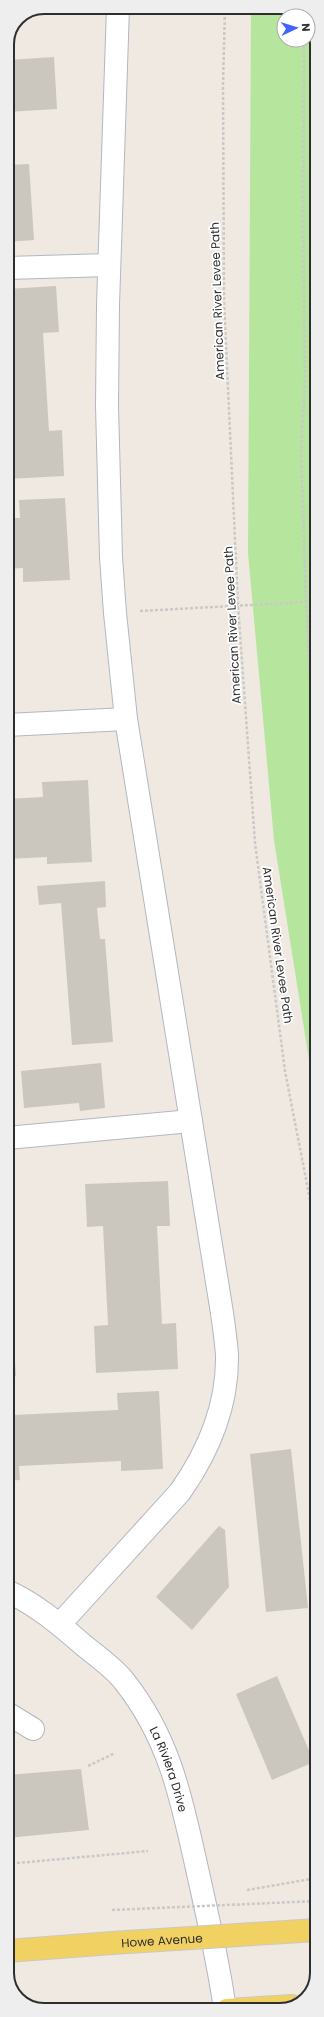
<svg xmlns="http://www.w3.org/2000/svg" width="324" height="2017" font-family="Poppins,sans-serif">
	<rect width="100%" height="100%" fill="#efe9e1"/>
	<polygon fill="#b6e59e" points="251,7 285,7 303,16 284,16 284,40 308,40 308,21 317,39 317,1110 274,840 248,553"/>
	<g fill="#cbc7bf">
		<polygon points="54,57 57,109 7,112 7,60"/>
		<polygon points="29,164 34,240 7,242 7,165"/>
		<polygon points="56,286 59,332 43,333 49,431 62,430 64,476 7,479 7,289"/>
		<polygon points="65,498 70,580 23,582 23,568 7,569 7,518 20,518 19,500"/>
		<polygon points="88,780 92,862 47,864 47,857 7,859 7,799 43,797 42,782"/>
		<polygon points="105,881 106,907 97,908 100,939 105,939 113,1042 72,1045 61,903 39,905 37,886"/>
		<polygon points="101,1063 105,1108 80,1111 79,1103 24,1108 21,1071"/>
		<polygon points="168,1181 170,1226 157,1226 162,1324 176,1323 178,1369 96,1373 94,1326 108,1325 103,1226 87,1227 85,1184"/>
		<polygon points="13,1331 16,1376 7,1377 7,1332"/>
		<polygon points="159,1391 163,1469 121,1471 121,1461 19,1466 20,1480 7,1481 7,1400 12,1400 13,1415 118,1410 117,1393"/>
		<polygon points="291,1449 308,1608 266,1612 250,1454"/>
		<polygon points="219,1526 225,1530 229,1587 192,1630 156,1597"/>
		<polygon points="277,1676 314,1762 272,1780 236,1694"/>
		<polygon points="81,1769 89,1830 7,1838 7,1775"/>
	</g>
	<g fill="none" stroke-linecap="round" stroke-linejoin="round">
		<defs>
			<g id="minor">
				<polyline points="7,268 109,265"/>
				<polyline points="7,725 126,719"/>
				<polyline points="7,1138 191,1121"/>
				<path id="s1" d="M7 1591C35 1604 58 1623 81 1643 95 1655 113 1667 124 1681 171 1740 182 1802 198 1873 208 1919 219 1964 225 2010"/>
				<path d="M60 1624 180 1492C208 1452 228 1405 227 1355 226 1341 224 1327 222 1313L126 719 115 613 111 557 107 406 108 305 118 7"/>
				<polyline points="7,1713 33,1729"/>
			</g>
			<g id="major">
				<polyline points="7,1951 112,1943"/>
				<polyline points="227,2010 292,2006"/>
			</g>
		</defs>
		<use href="#minor" stroke="#b4b7c1" stroke-width="24"/>
		<use href="#major" stroke="#c9c9c9" stroke-width="24"/>
		<g stroke="#c9c9c9" stroke-width="2.5" stroke-dasharray="3 2" stroke-linecap="butt">
			<polyline points="225,7 223,85 224,301 238,605 255,843 285,1071 317,1236"/>
			<polyline points="304,40 303,223 305,379 301,449 306,602 317,817"/>
			<polyline points="140,611 306,602"/>
			<polyline points="88,1766 115,1753"/>
			<polyline points="7,1864 148,1851"/>
			<polyline points="247,1890 317,1878"/>
		</g>
		<use href="#minor" stroke="#fff" stroke-width="22"/>
		<use href="#major" stroke="#f2d163" stroke-width="22"/>
		<defs>
			<g id="major-bridge">
				<path id="s2" d="M112 1943 317 1930"/>
			</g>
		</defs>
		<use href="#major-bridge" stroke="#c9c9c9" stroke-width="24" stroke-linecap="butt"/>
		<polyline stroke="#c9c9c9" stroke-width="2.5" stroke-dasharray="3 2" stroke-linecap="butt" points="112,1910 317,1901"/>
		<use href="#major-bridge" stroke="#f2d163" stroke-width="22"/>
	</g>
	<g text-anchor="middle" dominant-baseline="central" stroke-width="3.5" stroke-linejoin="round" paint-order="stroke">
		<g font-size="12" fill="#2e2e2e" stroke="#fff">
			<text transform="translate(217 301) rotate(-92)">American River Levee Path</text>
			<text transform="translate(232 625) rotate(-93)">American River Levee Path</text>
			<text transform="translate(278 945) rotate(82)">American River Levee Path</text>
			<text stroke="none"><textPath href="#s1" startOffset="248">La Riviera Drive</textPath></text>
			<text stroke="none"><textPath href="#s2" startOffset="50">Howe Avenue</textPath></text>
		</g>
	</g>
	<path d="M0 0H324V2017H0ZM44 14H280A30 30 0 0 1 310 44V1973A30 30 0 0 1 280 2003H44A30 30 0 0 1 14 1973V44A30 30 0 0 1 44 14Z" fill="#eee" fill-rule="evenodd"/>
	<path fill="none" stroke="#2e2e2e" stroke-width="2" d="M44 14H280A30 30 0 0 1 310 44V1973A30 30 0 0 1 280 2003H44A30 30 0 0 1 14 1973V44A30 30 0 0 1 44 14Z"/>
	<g transform="translate(296 28) rotate(86)"><circle r="19" fill="#ffffff" stroke="#ababab"/>
	<path d="M0-3L7 15L0 10L-7 15Z" fill="#4264fb"/>
	<text y="-6" font-size="11" font-weight="bold" text-anchor="middle" fill="#2e2e2e">N</text>
	</g>
</svg>
